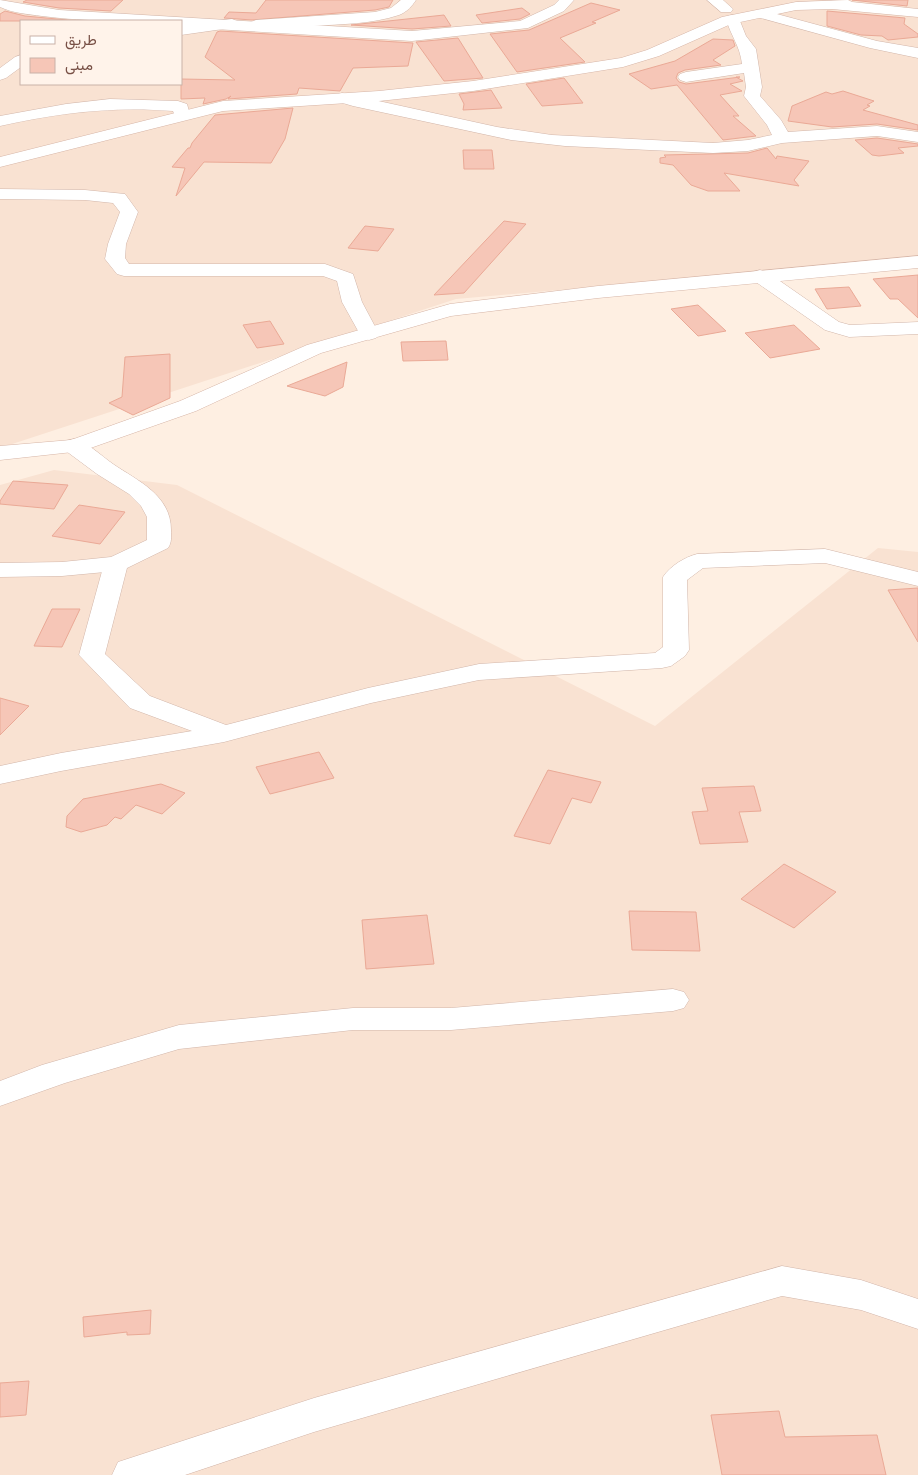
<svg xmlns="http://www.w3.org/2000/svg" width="918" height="1475" font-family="Lato,Vazirmatn,sans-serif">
	<rect width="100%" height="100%" fill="#feefe2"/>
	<g fill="#f9e2d2" fill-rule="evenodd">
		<path d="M0 0H918V258L456 299 0 448ZM21 21H181V84H21Z"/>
		<polygon points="54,470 177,485 655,726 878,548 918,552 918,1475 0,1475 0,485"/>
	</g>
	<g fill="#f6c6b7" stroke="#eaa996">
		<polygon points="27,0 123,0 111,11 59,8 23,2"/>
		<polygon points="266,0 393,0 389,7 375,10 252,20 224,18 229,12 256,13"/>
		<polygon points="852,0 908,0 907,6"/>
		<polygon points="591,3 620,10 592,22 596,23 560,38 585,62 517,72 490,34 529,30"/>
		<polygon points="522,8 530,14 520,19 482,23 476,15"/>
		<polygon points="5,11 25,16 78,21 0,21 0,14"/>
		<polygon points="827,11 905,18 904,24 918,34 918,37 888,40 882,36 861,35 827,26"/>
		<polygon points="444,15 451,26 412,29 351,25"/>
		<polygon points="217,32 220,31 413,43 408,66 353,68 340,91 299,88 297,94 228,99 231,96 226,99 203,104 205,98 181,99 181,79 235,80 205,57"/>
		<polygon points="458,38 483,78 444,81 416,42"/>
		<polygon points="713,39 733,40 735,46 713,60 721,65 685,70 678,73 676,78 679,82 686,84 740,77 736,77 743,81 730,84 742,91 720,95 739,116 733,116 756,136 723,140 677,85 651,89 629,74 675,61"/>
		<polygon points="564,78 583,103 542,106 526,84"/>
		<polygon points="491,90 502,108 463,110 464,104 459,94"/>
		<polygon points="843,91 874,101 867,105 870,106 863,110 918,125 918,130 877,124 832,127 788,121 792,106 826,92 832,94"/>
		<polygon points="293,108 285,139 271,163 204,162 176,196 185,168 172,167 188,148 190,148 192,143 215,115"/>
		<polygon points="877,138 918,144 918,146 898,148 904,153 879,156 872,155 855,140"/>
		<polygon points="767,148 776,159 777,156 809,161 794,180 799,186 724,173 740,191 708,191 691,185 673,165 660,163 660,158 666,157 664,155 748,153"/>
		<polygon points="463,150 492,150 494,169 464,169"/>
		<polygon points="504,221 526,224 464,293 434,295"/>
		<polygon points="365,226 394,229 378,251 348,248"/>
		<polygon points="918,275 918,318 898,299 890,299 873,279"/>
		<polygon points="849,287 861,306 827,309 815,289"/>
		<polygon points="698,305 726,331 698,336 671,309"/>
		<polygon points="270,321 284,344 257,348 243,325"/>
		<polygon points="794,325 820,349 770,358 745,333"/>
		<polygon points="446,341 448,360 403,361 401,342"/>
		<polygon points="170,354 170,398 133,415 109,403 122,397 125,357"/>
		<polygon points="347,362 343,387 325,396 287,386"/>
		<polygon points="13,481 68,485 54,509 0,504 0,501"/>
		<polygon points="79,505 125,512 100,544 52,536"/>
		<polygon points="918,588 918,642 888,590"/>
		<polygon points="52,609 80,609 62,647 34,646"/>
		<polygon points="0,698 29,706 0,735"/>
		<polygon points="319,752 334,778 270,794 256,767"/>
		<polygon points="548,770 601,782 591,803 572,798 550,844 514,836"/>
		<polygon points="161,784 185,793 162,814 136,805 121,819 115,817 107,825 81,832 66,827 67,816 83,799"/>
		<polygon points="754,786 761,811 739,812 748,842 700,844 692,812 708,811 702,788"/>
		<polygon points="784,864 836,892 794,928 741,899"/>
		<polygon points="629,911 696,912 700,951 632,950"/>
		<polygon points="427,915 434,964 366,969 362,920"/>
		<polygon points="151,1310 150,1334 127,1335 127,1332 84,1337 83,1317"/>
		<polygon points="29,1381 26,1415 0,1417 0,1383"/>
		<polygon points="779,1411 785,1437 877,1435 886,1475 722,1475 711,1415"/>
	</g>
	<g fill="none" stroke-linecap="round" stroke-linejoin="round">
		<defs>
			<g id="minor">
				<path d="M401 0H416C412 6 407 12 399 15 372 24 341 24 312 26 293 28 269 33 251 28L248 25 251 22 256 20 375 12 391 8Z"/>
				<polygon points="707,0 723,0 733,9 731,12 721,12"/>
				<polygon points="762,10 877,41 918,48 918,58 870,48 757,17 755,14 757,11"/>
				<path d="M733 15 738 16 746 36 756 49 762 87 760 96 781 120 788 132 877 126 918 132V142L877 136 782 143 748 151 713 153 565 146 511 140 353 106 336 101 334 98 336 95 342 93 497 127 552 135 713 143 748 140 772 135 767 125 744 96 746 87 744 73 686 82 680 80 678 77 680 74 686 72 742 64C740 46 731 36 726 19L728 16Z"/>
				<polygon points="232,19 237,21 240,24 237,27 181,35 181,25"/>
				<polygon points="21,55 21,67 6,78 0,80 0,68 15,57"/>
				<path d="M110 99 178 101 187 104 190 115 188 119H176L173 111C114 106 57 113 0 126V116L66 104Z"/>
				<polygon points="0,189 85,190 125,194 138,212 126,244 125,258 129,264 325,264 353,274 362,302 379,334 376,338 369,340 362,338 342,302 337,281 323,276 124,276 117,274 105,259 108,244 120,212 113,203 85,200 0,199"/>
				<polygon points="760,270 767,272 839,322 850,325 918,322 918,334 849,337 825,330 753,280 750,276 753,272"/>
				<path d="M825 549 918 572V586L825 563 703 568 687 580 689 650 685 656 671 666 662 668 479 680 371 703 224 742 61 771 0 784V766L61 753 192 731 130 708 79 655 104 564 107 559 116 557 125 559 128 564 105 654 150 696 226 725 368 688 479 664 655 653 663 647V577C670 566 685 557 697 554Z"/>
				<polygon points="673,989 684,992 689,1000 684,1008 673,1011 451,1030 353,1030 179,1049 65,1083 0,1106 0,1081 42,1065 179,1025 353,1008 451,1008"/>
				<polygon points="782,1266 861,1280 918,1299 918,1329 861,1310 782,1296 314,1432 185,1475 112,1475 118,1462 314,1398"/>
			</g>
			<g id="tertiary">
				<path d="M0 0 59 10 412 31 520 21 554 5 559 0H574L564 11 528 28 412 41 181 27V21C135 21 88 22 42 16 27 14 13 13 0 7Z"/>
				<path d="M74 439C89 443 100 455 113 464 138 481 171 495 171 530 171 537 172 542 168 548L125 569 116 571 62 576 0 577V563L62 562 111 557 147 540V517L141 506 129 494 97 474 66 451 63 446 66 441Z"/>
			</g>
			<g id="secondary">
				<polygon points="848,0 852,2 918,9 918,17 832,9 796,10 731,24 659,56 623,67 473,91 379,101 223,111 0,167 0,157 223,101 379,91 473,81 621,58 647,50 722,17 796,2"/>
				<polygon points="918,256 918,268 598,298 451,316 321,353 196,411 82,451 0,460 0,446 71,440 180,401 307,345 450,304 598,286"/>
			</g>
		</defs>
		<use href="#minor" stroke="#d2b6aa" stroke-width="1"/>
		<use href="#tertiary" stroke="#d2b6aa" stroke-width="1"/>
		<use href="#secondary" stroke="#d6b5a7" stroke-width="1"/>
		<use href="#minor" fill="#fff" fill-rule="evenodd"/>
		<use href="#tertiary" fill="#fff" fill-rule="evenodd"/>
		<use href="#secondary" fill="#fff" fill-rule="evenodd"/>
	</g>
	<rect x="20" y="20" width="162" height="65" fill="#fff3ea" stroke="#c9b2a8"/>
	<rect x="30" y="36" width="25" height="8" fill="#ffffff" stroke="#c9b2a8"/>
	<text x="65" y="45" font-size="15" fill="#785046">طريق</text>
	<rect x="30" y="58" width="25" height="15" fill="#f6c6b7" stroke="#c9b2a8"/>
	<text x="65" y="70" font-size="15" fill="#785046">مبنى</text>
</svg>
